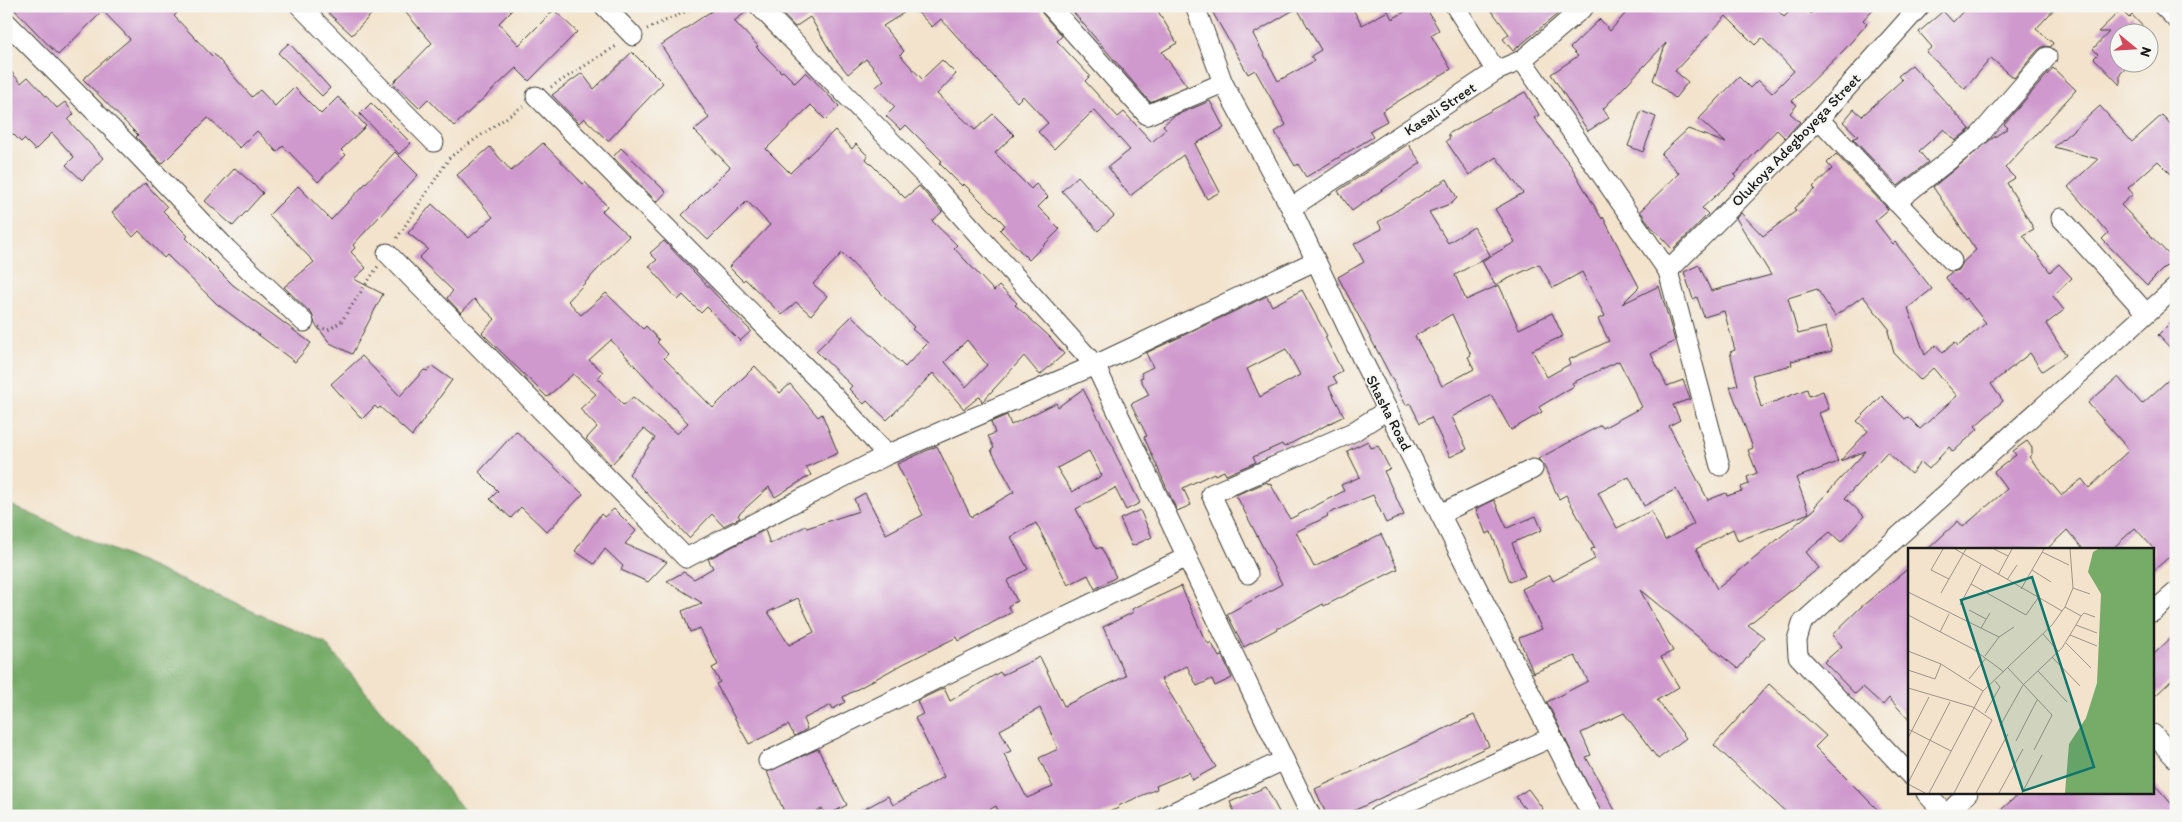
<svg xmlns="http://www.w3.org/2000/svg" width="2182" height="822" font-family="Itim,sans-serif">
	<rect width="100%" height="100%" fill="#f6f6f2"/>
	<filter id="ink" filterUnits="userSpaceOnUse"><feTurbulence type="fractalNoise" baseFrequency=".02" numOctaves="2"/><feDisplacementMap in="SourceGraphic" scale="10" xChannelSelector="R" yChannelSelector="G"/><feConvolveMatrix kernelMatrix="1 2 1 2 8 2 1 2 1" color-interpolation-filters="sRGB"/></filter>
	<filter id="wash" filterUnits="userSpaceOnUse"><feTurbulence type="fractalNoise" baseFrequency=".0096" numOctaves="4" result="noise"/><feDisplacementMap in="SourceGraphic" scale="20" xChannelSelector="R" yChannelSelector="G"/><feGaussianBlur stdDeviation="1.12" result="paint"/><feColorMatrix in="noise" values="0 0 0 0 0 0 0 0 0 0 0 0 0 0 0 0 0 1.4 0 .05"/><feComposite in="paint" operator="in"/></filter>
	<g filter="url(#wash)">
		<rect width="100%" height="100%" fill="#f3e3cc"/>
		<polygon fill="#76ab68" stroke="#496442" points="6,503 325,643 469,816 6,816"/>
		<g id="blocks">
			<g fill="#cf99cd" fill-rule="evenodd">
				<polygon points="11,6 184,6 174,16 212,56 214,54 252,97 260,90 275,106 294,87 321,114 338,97 366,126 341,150 346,155 318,182 283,146 277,152 257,131 240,148 208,118 162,164 136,137 138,135 83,79 130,39 103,11 58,55"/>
				<polygon points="321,6 379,6 352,35"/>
				<polygon points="400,6 516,6 499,23 519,45 554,10 577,32 529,81 516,68 454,126 428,99 419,108 393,83 432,43"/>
				<path d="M719 6H748L749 10 734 21 758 46 756 47 781 72 783 71 795 83 806 72 839 106 826 120 811 105 766 149 790 173 835 130 852 149 856 144 868 156 866 159 905 198 919 186 942 212 932 221 957 245 954 248 994 291 999 286 1017 303 1015 305 1050 337 1064 354 1040 375 1024 356 982 402 980 396 964 409 933 373 887 420 867 401 864 404 849 389 852 386 816 351 852 316 905 367 928 343 912 329 914 327 842 253 813 284 827 296 811 315 796 302 782 315 745 279 743 281 729 267 770 225 747 201 708 240 682 215 730 167 694 130 709 118 661 45ZM967 340 987 365 966 387 945 362Z"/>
				<polygon points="775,6 1039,6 1042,13 1062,36 1057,41 1090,76 1085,81 1118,117 1124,112 1152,142 1166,129 1163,125 1174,116 1210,101 1224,128 1195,144 1220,192 1207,199 1183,155 1130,196 1108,167 1130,150 1094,110 1054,149 1038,132 1048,123 1023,96 1017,102 941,19 932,27 913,7 883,26 904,51 900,55 922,79 942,60 956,74 937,94 975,130 993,114 1014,135 995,153 1031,189 1036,184 1048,197 1038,207 1060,229 1029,260 1000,230 1005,225 964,184 962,186 939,163 942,161 906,125 901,130 886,116 895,107 876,87 884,80 866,59 848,74 834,57 810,17 795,27"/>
				<polygon points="1068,6 1155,6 1177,43 1162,52 1187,86 1150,102"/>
				<path d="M1209 6H1351L1362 25 1388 11 1392 19 1415 6H1425L1439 30 1431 35 1451 69 1382 111 1387 121 1369 131 1373 137 1306 177 1298 164 1295 166 1275 132 1286 125 1255 70 1248 74ZM1297 8 1321 50 1311 56 1314 61 1278 81 1253 34Z"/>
				<polygon points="1488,6 1567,6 1513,51 1503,39 1509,34"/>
				<polygon points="1632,6 1774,6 1784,17 1795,6 1802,6 1810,14 1818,6 1876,6 1863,20 1867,24 1845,49 1792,101 1797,105 1790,113 1800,122 1785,138 1777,130 1734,175 1736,177 1702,208 1708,214 1673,250 1650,225 1640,211 1679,173 1661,154 1688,129 1726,143 1699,119 1739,77 1750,88 1758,80 1772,93 1794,71 1762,38 1755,45 1726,16 1675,71 1688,82 1675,98 1653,80 1666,43 1603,109 1609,118 1588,131 1551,74 1578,56 1570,48 1600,19 1610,31"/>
				<polygon points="1968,6 2057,6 2036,29 2053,43 2051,47 2044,46 2038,50 2014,78 1991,58 1965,89 1926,52 1932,47 1919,32 1943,11 1953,22"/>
				<polygon points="2121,10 2129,18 2132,15 2148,32 2120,32 2120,62 2132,62 2120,74 2120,85 2094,58 2098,54 2093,49 2109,32 2098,32"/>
				<polygon points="289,43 330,88 322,96 278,53"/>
				<polygon points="632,52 663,83 608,141 584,118 579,123 552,95 582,73 594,89"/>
				<polygon points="1912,65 1970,129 1955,141 1944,129 1919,151 1928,162 1898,186 1853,139 1858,136 1843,122 1854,109 1862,116 1902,80 1898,76"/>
				<polygon points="6,66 21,83 28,77 57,108 65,102 74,114 68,120 103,158 82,180 66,165 74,157 52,133 35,150 24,139 21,142 6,127"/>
				<path d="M2053 68 2076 90 2005 168 2015 178 2007 183 2034 229 2023 235 2050 272 2059 264 2072 278 2053 296 2064 310 2046 324 2066 355 2042 371 2030 353 1991 384 2003 401 1975 426 1978 429 1953 452 1949 447 1929 469 1921 462 1911 474 1887 452 1845 498 1864 516 1841 542 1830 532 1806 552 1819 568 1748 625 1764 637 1738 669 1640 590 1673 651 1661 657 1679 687 1657 700 1686 738 1658 759 1624 713 1581 733 1591 755 1586 757 1618 816H1603L1547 702 1588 681 1575 656 1533 673 1519 638 1542 629 1522 589 1550 575 1553 581 1595 559 1591 549 1595 548 1566 495 1559 499 1543 464 1538 459 1601 425 1603 428 1642 407 1619 361 1572 383 1574 386 1539 407 1542 412 1511 430 1491 395 1452 417 1467 449 1450 457 1431 417 1420 423 1410 403 1406 405 1338 277 1364 262 1354 244 1382 229 1378 222 1447 179 1457 198 1452 203 1429 212 1448 243 1474 227 1490 255 1455 275 1466 300 1499 285 1519 329 1552 313 1563 336 1532 350 1547 377 1570 364 1568 360 1609 341 1598 319 1605 316 1582 272 1553 288 1539 264 1495 285 1482 261 1515 242 1495 209 1523 193 1496 157 1469 175 1446 141 1450 138 1448 134 1525 92 1539 115 1534 118 1571 166 1602 219 1603 217 1639 287 1622 304 1659 286 1675 341 1651 354 1667 386 1683 380 1690 399 1673 405 1680 420 1669 426 1708 500 1726 493 1727 496 1742 491 1741 487 1749 484 1747 477 1757 473 1748 450 1753 448 1730 387 1738 385 1730 352 1735 350 1724 311 1704 317 1697 297 1693 299 1684 272 1699 265 1711 291 1771 275 1736 218 1741 213 1763 236 1796 211 1794 208 1815 189 1813 187 1832 169 1827 163 1836 154 1886 207 1888 210 1875 221 1893 244 1895 242 1932 289 1908 308 1925 355 1936 345 1943 353 1955 342 1958 346 1986 323 1966 298 1964 300 1945 277 1952 272 1959 270 1963 262 1976 250 1933 187 1990 140 2008 128 2004 124ZM1817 289 1835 316 1863 296 1890 330 1888 331 1894 353 1920 380 1933 368 1957 396 1920 429 1908 417 1905 419 1882 396 1857 421 1868 431 1840 461 1866 451 1815 506 1816 508 1717 589 1696 549 1733 529 1738 541 1809 513 1796 478 1838 462 1819 413 1829 409 1823 391 1809 396 1807 389 1761 407 1752 375 1792 365 1791 361 1832 351 1826 327 1798 334 1788 298ZM1452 314 1471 355 1468 357 1474 369 1442 386 1415 336ZM1629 477 1644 506 1676 489 1694 524 1665 540 1651 511 1617 528 1598 493Z"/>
				<polygon points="371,103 411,143 399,154 360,114"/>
				<polygon points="2100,106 2132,142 2162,115 2176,130 2176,179 2158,161 2128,188 2133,194 2121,205 2173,259 2147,285 2102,239 2108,233 2068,187 2098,159 2054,147"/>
				<polygon points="1641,111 1656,117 1643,152 1628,146"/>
				<path d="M543 143 583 184 585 182 607 206 602 211 629 236 568 301 581 315 606 293 643 329 646 326 659 340 657 342 668 354 664 358 713 408 755 366 780 393 790 384 818 417 822 414 838 453 806 467 811 475 775 497 769 487 738 515 740 518 723 526 712 514 689 538 629 474 655 438 644 429 611 465 586 439 597 427 580 409 596 394 573 374 547 397 482 333 495 319 474 299 461 313 447 298 453 291 419 258 428 249 408 233 432 204 469 238 493 217 457 175 490 147 511 171ZM611 340 688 423 677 434 633 397 624 405 598 378 603 372 589 360Z"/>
				<polygon points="1408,144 1421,163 1352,211 1338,191"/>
				<polygon points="621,148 666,192 657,202 613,157"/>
				<polygon points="395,152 418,175 353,245 355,248 351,252 366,268 354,279 383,294 352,354 330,343 315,324 312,314 284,287 314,262 269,215 298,186 331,220"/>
				<polygon points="235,168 263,193 233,226 205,201"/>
				<polygon points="1078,176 1114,216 1098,231 1062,191"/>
				<polygon points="145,183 167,207 163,211 188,236 186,238 233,285 311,343 295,362 217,304 167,255 164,258 139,231 133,237 112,212"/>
				<polygon points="664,241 751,331 740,341 707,307 701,313 683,295 678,300 649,266 657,260 650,253"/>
				<path d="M1302 290 1327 336 1325 337 1342 371 1333 376 1337 383 1329 387 1344 416 1284 447 1282 444 1253 457 1256 462 1226 475 1224 471 1215 475 1214 473 1183 488 1191 505 1177 511 1144 437 1147 436 1131 404 1149 395 1140 378 1143 377 1141 373 1153 367 1146 353 1267 296 1272 306ZM1286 349 1300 375 1260 397 1247 369Z"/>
				<polygon points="2176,317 2176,354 2158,335"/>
				<polygon points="362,356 400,396 424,370 428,371 432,366 452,380 412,436 380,407 378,409 375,406 362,419 331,384"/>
				<polygon points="2176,373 2176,551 2153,571 2153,548 2135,528 2111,550 2084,550 2067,530 2046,550 1927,550 1958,521 1963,527 2007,489 1994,472 2016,455 2013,451 2027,441 2032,448 2032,454 2029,457 2061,495 2082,479 2089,488 2129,450 2088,403 2118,377 2142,404"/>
				<path d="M1083 389 1115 450 1114 451 1140 503 1126 510 1115 488 1076 509 1097 549 1101 547 1116 577 1095 589 1088 575 1068 585 1036 523 1011 537 1028 569 1007 581 1017 601 1008 606 1012 612 959 641 957 637 897 667 843 697 845 702 833 709 831 705 803 719 807 729 795 736 788 725 749 744 716 684 720 682 712 668 718 665 700 628 690 632 682 611 702 603 667 581 684 572 694 579 713 568 708 559 765 530 770 544 806 526 807 528 859 511 854 499 865 493 886 534 923 515 897 464 937 446 971 517 1014 492 991 450 994 448 988 436 995 433 991 422 1007 415 1011 425 1056 403 1058 407ZM1089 451 1102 476 1072 492 1057 468ZM798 598 814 632 789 645 768 612Z"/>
				<polygon points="516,431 583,494 547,532 521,507 511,518 490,499 498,491 479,472"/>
				<polygon points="1368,441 1371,448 1378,446 1390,469 1384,471 1404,515 1386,523 1373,495 1327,514 1328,516 1296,532 1314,567 1381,534 1398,569 1324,606 1323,604 1244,647 1227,614 1282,584 1236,495 1267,482 1268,484 1270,483 1290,519 1344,491 1341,485 1360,477 1347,451"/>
				<polygon points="1494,500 1507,528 1536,516 1542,530 1512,543 1525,576 1510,582 1491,532 1486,534 1476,509"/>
				<polygon points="614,509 636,531 625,544 667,562 648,582 621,570 623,566 605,549 594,564 575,551 601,514 604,517"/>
				<polygon points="1140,510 1152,537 1132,546 1120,519"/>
				<polygon points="1910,567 1910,721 1889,698 1883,705 1863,687 1855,694 1824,662 1842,646 1832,635 1861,607"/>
				<path d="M1181 586 1203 636 1209 644 1211 642 1219 657 1222 656 1232 678 1215 686 1212 679 1197 686 1187 666 1161 679 1216 767 1192 780 1189 772 1156 786 1157 789 1118 806 1119 808 1098 816H1001L996 806 979 816H852L888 796 893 805 944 777 915 718 923 714 917 701 944 688 950 701 1000 672 1002 675 1040 657 1064 706 1126 676 1103 627 1134 612 1132 609ZM1040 708 1058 749 1039 758 1053 787 1027 798 1004 754 1011 751 1000 730Z"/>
				<polygon points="2176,633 2176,676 2153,698 2153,655"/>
				<polygon points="1769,684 1826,736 1815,747 1884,816 1790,816 1714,745"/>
				<polygon points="1474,715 1489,746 1343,816 1327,816 1315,789"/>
				<polygon points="818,749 847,805 826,816 822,809 807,816 786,816 767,772"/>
				<polygon points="2155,785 2176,809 2176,816 1994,816 2020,793 2153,793"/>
				<polygon points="1266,787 1281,816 1236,816 1230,802"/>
				<polygon points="1528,789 1543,809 1535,816 1530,816 1516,797"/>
			</g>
		</g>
	</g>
	<g filter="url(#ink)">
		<use href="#blocks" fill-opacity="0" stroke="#3c3a36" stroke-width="1"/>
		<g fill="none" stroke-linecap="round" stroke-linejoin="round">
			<defs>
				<g id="minor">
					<polyline points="300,6 434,142"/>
					<polyline points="604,6 633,36"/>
					<polyline points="759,6 929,180 1095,365 1311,816"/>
					<polyline points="1050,6 1147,115 1223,83"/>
					<polyline points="1195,6 1223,83 1291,208 1365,365 1592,816"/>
					<polyline points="1455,6 1496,71"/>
					<polyline points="2163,6 2176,19"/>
					<polyline points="6,22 135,152 227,249 304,322"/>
					<polyline points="1522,60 1668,271 1720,466"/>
					<polyline points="536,96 834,396 887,455"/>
					<polyline points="1819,119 1952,261"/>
					<polyline points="1896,202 1978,137 2047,57"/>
					<polyline points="1291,208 1496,71 1522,60 1585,6"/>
					<polyline points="2061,218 2146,313"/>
					<polyline points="387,253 686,558 887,455 1095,365 1315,261"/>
					<polyline points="1668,271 1819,119 1920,6"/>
					<polyline points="1440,514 1533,469"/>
					<polyline points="1248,574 1211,494 1353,432 1387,410"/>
					<polyline points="2153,612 2176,592"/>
					<polyline points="2153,734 2176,759"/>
					<polyline points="768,761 1187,557"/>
					<polyline points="1910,775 1798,656 1797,640 1802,623 2176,287"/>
					<polyline points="1926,793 1946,815"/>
					<polyline points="1165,816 1284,760"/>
					<polyline points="1378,816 1552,737"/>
					<polyline points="1945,816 1968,793"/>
				</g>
			</defs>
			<use href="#minor" stroke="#3c3a36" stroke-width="21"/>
			<g stroke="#3c3a36" stroke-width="3" stroke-dasharray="1 4" stroke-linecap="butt">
				<polyline points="647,29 698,6"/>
				<polyline points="551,87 618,45"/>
				<polyline points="397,238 450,157 523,106"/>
				<polyline points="319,327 328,330 341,322 378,266"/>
			</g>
			<use href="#minor" stroke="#fff" stroke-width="19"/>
		</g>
	</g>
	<g text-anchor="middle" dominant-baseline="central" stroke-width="4" stroke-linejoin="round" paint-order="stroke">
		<g font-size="15" fill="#1c1c1c" stroke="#f6f6f2">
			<text transform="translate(1440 109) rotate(-34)">Kasali Street</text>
			<text transform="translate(1796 140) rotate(-46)">Olukoya Adegboyega Street</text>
			<text transform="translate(1389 413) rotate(63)">Shasha Road</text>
		</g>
	</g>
	<g transform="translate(1908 548)">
		<rect width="246" height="246" fill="#f3e3cc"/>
		<path d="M190 1H246V245H157L161 196 178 170 189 135 193 46 180 24 185 4Z" fill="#76ab68"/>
		<path fill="none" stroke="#9d9386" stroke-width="1" d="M35 1 23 22 41 31M47 1 154 63M86 1 100 8M134 4 161 17M124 22 143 34M90 27 104 1M99 32 109 17M63 36 118 67 130 50M165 40 182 46M113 41 136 1M0 44 91 89M33 45 58 1M52 57 73 17M61 62 78 71M0 67 65 101 96 124M173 68 176 65 187 69M168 77 189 85M73 80 82 65M32 84 41 66M135 86 150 103M162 87 189 98M158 95 183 120M0 103 33 116 75 143M77 108 91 89 106 79M144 109 172 138M100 120 144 167 126 202M0 122 27 131 33 116M130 123 159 154M61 131 78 110M0 140 65 159 84 172 46 245M77 165 92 139 87 133M92 178 115 137 154 100 168 77 173 68 157 59M0 181 43 203M0 190 21 149M108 193 129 152M0 235 42 154M0 236 17 245M21 245 75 143 144 77 157 59 165 40 162 1M68 245 100 186M91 245 115 201M114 245 134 207"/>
		<path fill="#0f766e" fill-opacity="0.15" stroke="#0f766e" stroke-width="2.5" d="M124 29 186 219 115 243 53 52Z"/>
		<rect width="246" height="246" fill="none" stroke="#1c1c1c" stroke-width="2.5"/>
	</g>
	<rect width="2182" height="822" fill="none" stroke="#f6f6f2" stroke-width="25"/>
	<g transform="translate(2134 48) rotate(108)"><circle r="24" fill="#f6f6f2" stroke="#9f9f9c"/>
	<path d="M0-4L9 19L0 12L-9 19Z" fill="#d1495b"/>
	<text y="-8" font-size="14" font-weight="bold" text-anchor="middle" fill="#1c1c1c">N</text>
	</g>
</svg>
